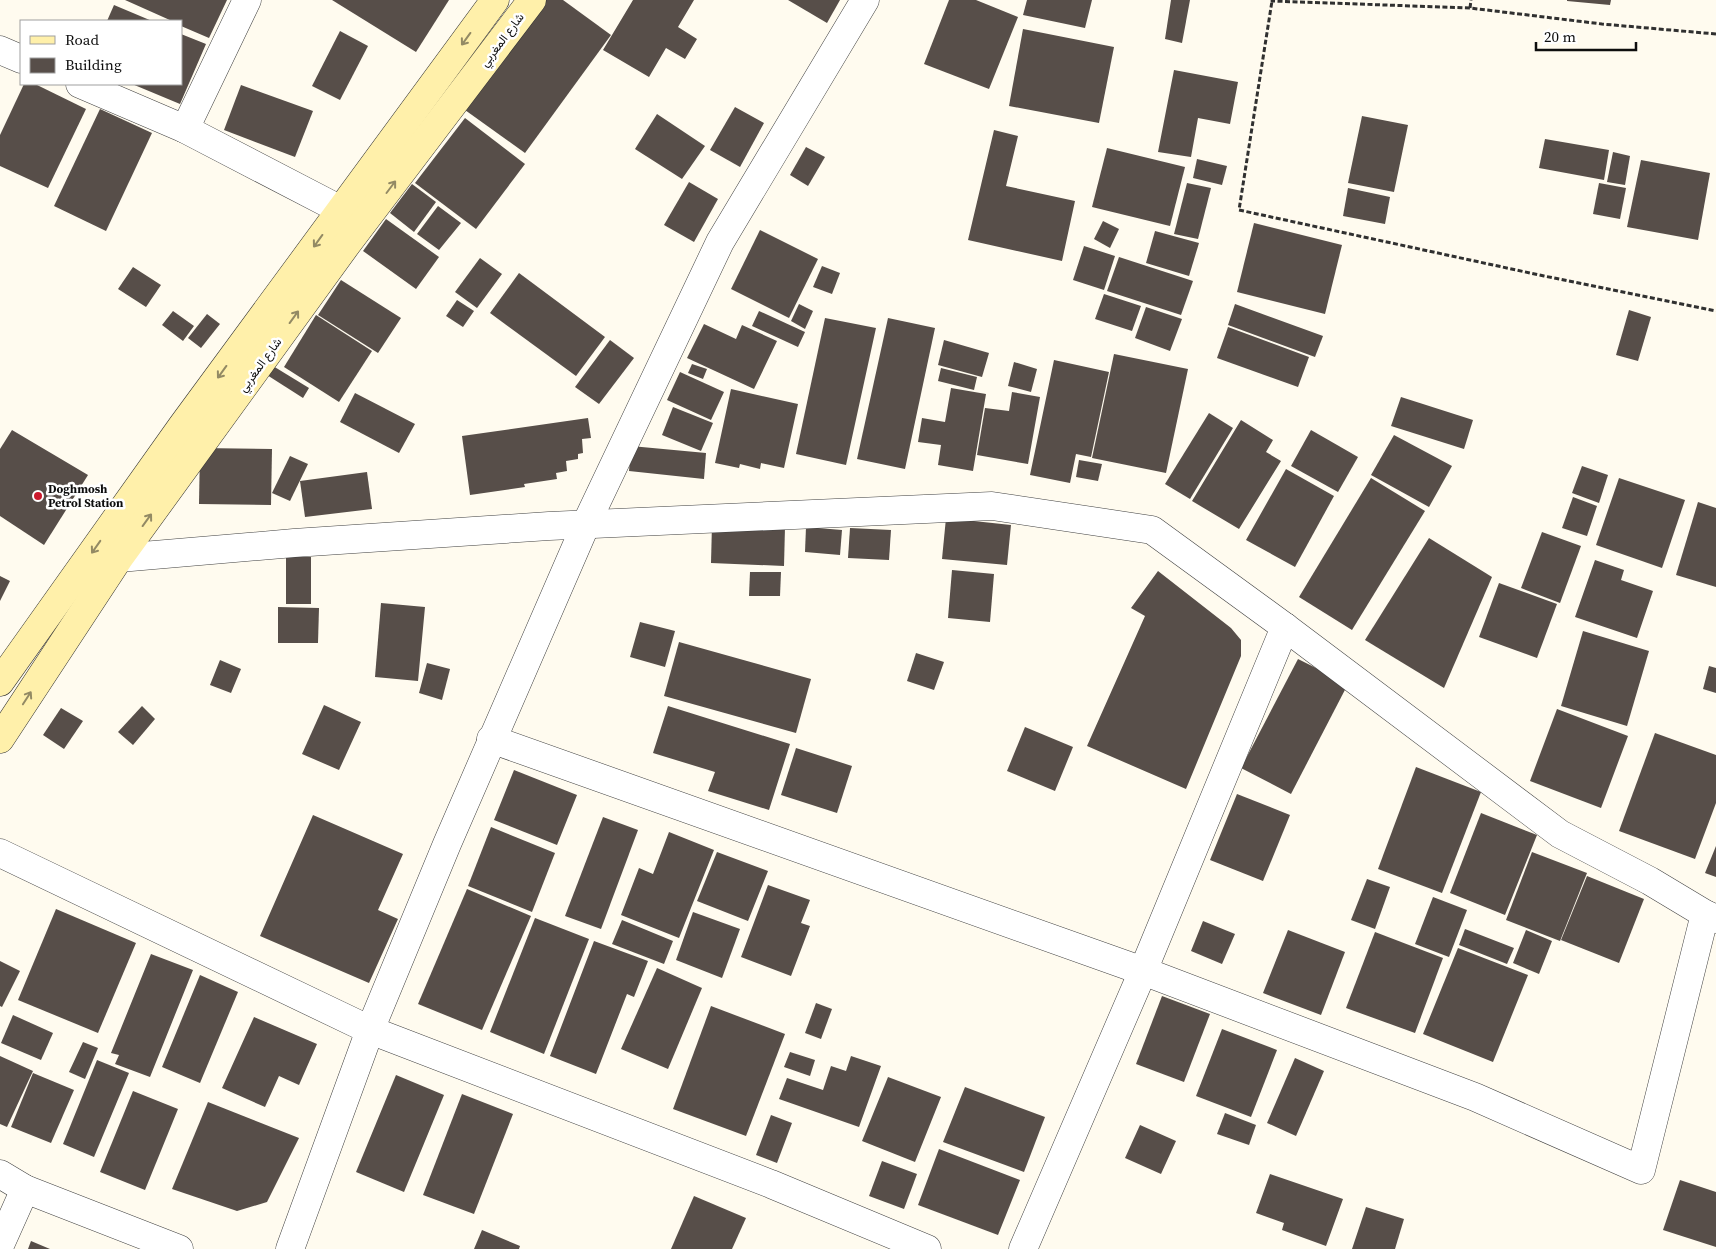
<svg xmlns="http://www.w3.org/2000/svg" width="1716" height="1249" font-family="'Source Serif 4',Vazirmatn,serif">
	<rect width="100%" height="100%" fill="#fffbef"/>
	<g fill="#574e49">
		<polygon points="125,0 227,0 209,38 181,26 181,21 172,21"/>
		<polygon points="332,0 449,0 416,52"/>
		<polygon points="545,0 563,0 611,35 525,153 465,110"/>
		<polygon points="633,0 694,0 678,27 697,39 685,59 666,48 649,77 603,50"/>
		<polygon points="788,0 840,0 827,23"/>
		<polygon points="949,0 976,0 1018,17 989,89 924,64"/>
		<polygon points="1027,0 1092,0 1085,28 1023,15"/>
		<polygon points="1171,0 1190,0 1182,43 1165,39"/>
		<polygon points="1567,0 1611,0 1610,5 1567,1"/>
		<polygon points="114,5 152,21 107,21"/>
		<polygon points="1023,29 1114,47 1099,123 1009,106"/>
		<polygon points="340,31 368,46 340,100 312,86"/>
		<polygon points="181,34 206,44 180,104 132,84 181,84"/>
		<polygon points="1174,70 1238,82 1230,124 1198,118 1191,157 1158,152"/>
		<polygon points="24,84 35,84 86,109 48,188 0,166 0,135"/>
		<polygon points="241,85 313,111 295,157 224,130"/>
		<polygon points="735,107 764,123 740,167 710,150"/>
		<polygon points="100,109 152,133 106,231 54,206"/>
		<polygon points="657,114 705,146 682,179 635,149"/>
		<polygon points="1362,116 1408,125 1394,192 1348,183"/>
		<polygon points="465,118 525,164 476,229 415,183"/>
		<polygon points="994,130 1018,136 1006,186 1075,201 1062,261 968,240"/>
		<polygon points="1545,139 1609,150 1604,180 1539,168"/>
		<polygon points="806,147 825,157 808,186 790,175"/>
		<polygon points="1107,148 1185,167 1170,226 1092,207"/>
		<polygon points="1613,152 1630,156 1625,185 1607,182"/>
		<polygon points="1197,159 1227,166 1222,185 1193,178"/>
		<polygon points="1641,160 1710,173 1698,240 1627,227"/>
		<polygon points="689,182 718,199 694,242 664,225"/>
		<polygon points="1187,183 1211,188 1198,239 1174,234"/>
		<polygon points="1599,183 1626,188 1620,219 1593,214"/>
		<polygon points="412,184 436,202 414,232 390,213"/>
		<polygon points="1348,188 1390,197 1385,224 1343,216"/>
		<polygon points="438,206 461,223 439,250 417,234"/>
		<polygon points="386,219 439,257 416,289 363,251"/>
		<polygon points="1103,221 1119,229 1110,248 1094,239"/>
		<polygon points="1254,223 1342,245 1325,314 1237,292"/>
		<polygon points="760,230 818,259 789,318 731,289"/>
		<polygon points="1155,231 1199,243 1189,276 1146,263"/>
		<polygon points="1084,246 1115,256 1104,290 1073,280"/>
		<polygon points="1119,257 1193,281 1181,315 1107,291"/>
		<polygon points="480,258 502,274 477,308 455,292"/>
		<polygon points="822,266 840,273 832,294 813,287"/>
		<polygon points="133,267 161,285 146,307 118,289"/>
		<polygon points="519,273 605,337 576,376 490,313"/>
		<polygon points="341,280 401,318 378,353 318,315"/>
		<polygon points="1104,294 1141,306 1132,331 1095,319"/>
		<polygon points="457,300 474,311 463,327 446,316"/>
		<polygon points="799,304 813,311 805,329 791,321"/>
		<polygon points="1235,304 1323,336 1315,357 1228,325"/>
		<polygon points="1146,307 1182,319 1170,351 1135,338"/>
		<polygon points="1629,310 1651,317 1638,361 1616,355"/>
		<polygon points="173,311 194,326 183,341 162,325"/>
		<polygon points="759,311 805,332 798,347 752,326"/>
		<polygon points="207,314 220,324 201,348 188,338"/>
		<polygon points="316,315 372,351 339,402 284,367"/>
		<polygon points="825,318 876,328 846,465 796,454"/>
		<polygon points="888,318 935,328 905,469 857,459"/>
		<polygon points="704,324 736,339 742,325 777,341 754,389 687,358"/>
		<polygon points="1228,327 1309,357 1298,387 1217,358"/>
		<polygon points="610,340 634,358 599,404 575,387"/>
		<polygon points="944,340 989,353 982,377 938,365"/>
		<polygon points="1114,354 1188,369 1166,473 1092,458"/>
		<polygon points="1054,360 1109,372 1091,457 1076,454 1070,483 1030,475"/>
		<polygon points="1014,362 1037,369 1031,392 1008,386"/>
		<polygon points="692,364 707,369 703,379 688,373"/>
		<polygon points="273,366 309,388 303,398 267,375"/>
		<polygon points="941,368 977,377 974,390 938,381"/>
		<polygon points="680,372 724,392 711,420 667,400"/>
		<polygon points="951,388 986,394 973,471 938,465 941,445 918,442 922,418 945,422"/>
		<polygon points="731,389 798,404 784,468 761,463 760,469 740,464 739,468 715,463"/>
		<polygon points="1012,392 1040,397 1028,464 977,455 985,408 1009,411"/>
		<polygon points="355,393 415,424 399,453 340,422"/>
		<polygon points="1401,397 1473,420 1464,449 1391,426"/>
		<polygon points="673,407 713,423 701,451 662,435"/>
		<polygon points="1209,413 1233,428 1190,499 1165,484"/>
		<polygon points="588,418 591,438 582,439 583,453 578,454 578,459 566,461 567,471 556,473 557,479 524,484 525,487 470,495 462,436"/>
		<polygon points="1241,420 1273,440 1266,452 1281,461 1239,529 1192,501"/>
		<polygon points="12,430 88,475 44,545 0,516 0,449"/>
		<polygon points="1311,430 1358,457 1338,492 1291,466"/>
		<polygon points="1394,435 1452,466 1429,507 1371,475"/>
		<polygon points="631,446 706,453 704,479 629,471"/>
		<polygon points="200,448 272,449 271,505 199,504"/>
		<polygon points="290,456 308,464 290,501 272,493"/>
		<polygon points="1079,460 1102,464 1098,481 1076,477"/>
		<polygon points="1582,466 1608,475 1599,503 1572,493"/>
		<polygon points="1286,469 1334,496 1295,567 1246,540"/>
		<polygon points="367,472 372,509 305,517 300,481"/>
		<polygon points="1371,478 1425,511 1352,630 1299,597"/>
		<polygon points="1619,478 1685,500 1662,568 1596,545"/>
		<polygon points="1573,497 1597,506 1587,536 1562,528"/>
		<polygon points="1698,502 1716,508 1716,587 1676,575"/>
		<polygon points="946,518 1011,525 1007,565 942,559"/>
		<polygon points="712,524 785,527 784,566 711,563"/>
		<polygon points="806,527 842,530 840,555 805,552"/>
		<polygon points="850,528 891,530 889,560 848,558"/>
		<polygon points="1542,532 1581,546 1560,603 1521,588"/>
		<polygon points="1429,538 1492,577 1444,688 1365,640"/>
		<rect x="286" y="557" width="25" height="47"/>
		<polygon points="1595,560 1624,570 1621,580 1653,591 1637,638 1575,617"/>
		<polygon points="952,570 994,574 990,622 948,618"/>
		<polygon points="1158,571 1231,628 1241,640 1241,656 1186,789 1087,746 1145,616 1131,608"/>
		<polygon points="750,572 781,572 780,596 749,596"/>
		<polygon points="0,576 10,581 0,601"/>
		<polygon points="1499,583 1557,604 1537,658 1479,637"/>
		<polygon points="381,603 425,607 418,681 375,677"/>
		<polygon points="278,607 319,608 318,643 278,643"/>
		<polygon points="640,622 675,631 665,667 630,657"/>
		<polygon points="1583,631 1649,651 1627,726 1561,706"/>
		<polygon points="679,642 811,679 796,733 664,696"/>
		<polygon points="916,653 944,662 934,690 907,681"/>
		<polygon points="1298,659 1348,684 1291,794 1241,768"/>
		<polygon points="220,660 241,669 231,693 210,685"/>
		<polygon points="427,663 450,669 442,700 419,693"/>
		<polygon points="1709,666 1716,668 1716,693 1703,689"/>
		<polygon points="324,705 361,722 339,770 302,754"/>
		<polygon points="142,706 155,719 133,745 118,732"/>
		<polygon points="668,706 790,744 769,810 708,791 715,772 653,753"/>
		<polygon points="61,708 83,721 64,749 43,735"/>
		<polygon points="1557,709 1628,736 1601,808 1530,781"/>
		<polygon points="1025,727 1073,747 1055,791 1007,771"/>
		<polygon points="1655,733 1716,755 1716,803 1695,859 1619,831"/>
		<polygon points="796,748 852,766 837,813 781,795"/>
		<polygon points="1416,767 1481,792 1442,893 1378,869"/>
		<polygon points="514,770 577,795 557,845 494,820"/>
		<polygon points="1237,794 1290,815 1263,881 1210,860"/>
		<polygon points="1481,813 1537,835 1505,915 1450,893"/>
		<polygon points="313,815 403,854 378,910 398,919 369,983 260,936"/>
		<polygon points="603,817 638,830 601,929 565,916"/>
		<polygon points="491,827 555,853 532,912 468,886"/>
		<polygon points="669,832 714,850 679,938 621,915 639,868 653,874"/>
		<polygon points="1716,846 1716,877 1705,873"/>
		<polygon points="717,852 768,871 748,921 697,901"/>
		<polygon points="1532,852 1587,873 1560,941 1506,920"/>
		<polygon points="1587,876 1644,899 1619,963 1561,940"/>
		<polygon points="1367,879 1390,887 1375,929 1351,920"/>
		<polygon points="768,885 810,900 801,923 810,926 791,976 741,957"/>
		<polygon points="467,889 531,916 482,1030 418,1004"/>
		<polygon points="1433,897 1467,910 1449,957 1415,944"/>
		<polygon points="56,909 136,943 98,1033 18,1000"/>
		<polygon points="693,912 740,929 722,978 676,960"/>
		<polygon points="535,918 589,939 544,1054 490,1032"/>
		<polygon points="622,920 673,941 664,964 612,944"/>
		<polygon points="1203,921 1235,934 1222,964 1191,951"/>
		<polygon points="1465,929 1514,948 1507,964 1459,945"/>
		<polygon points="1288,930 1345,952 1321,1015 1263,993"/>
		<polygon points="1526,930 1552,941 1539,974 1513,963"/>
		<polygon points="1375,932 1443,958 1415,1033 1346,1008"/>
		<polygon points="594,941 648,961 634,997 627,994 596,1074 550,1056"/>
		<polygon points="1458,948 1528,975 1493,1062 1423,1034"/>
		<polygon points="151,954 193,970 150,1077 115,1064 119,1055 111,1053"/>
		<polygon points="0,961 20,971 2,1007 0,1006"/>
		<polygon points="657,968 702,988 668,1069 621,1049"/>
		<polygon points="200,975 238,992 200,1083 162,1067"/>
		<polygon points="1162,996 1210,1014 1184,1082 1136,1064"/>
		<polygon points="816,1003 832,1009 821,1039 805,1033"/>
		<polygon points="711,1006 785,1034 746,1136 673,1109"/>
		<polygon points="13,1015 53,1033 41,1060 1,1043"/>
		<polygon points="254,1017 317,1044 299,1085 279,1076 265,1107 222,1088"/>
		<polygon points="1222,1029 1277,1050 1251,1117 1196,1096"/>
		<polygon points="83,1042 98,1048 85,1079 69,1072"/>
		<polygon points="790,1052 815,1060 810,1076 784,1067"/>
		<polygon points="0,1056 33,1071 7,1127 0,1124"/>
		<polygon points="851,1056 881,1066 859,1127 779,1099 787,1078 823,1090 831,1066 846,1071"/>
		<polygon points="1295,1058 1324,1071 1296,1136 1267,1123"/>
		<polygon points="97,1060 129,1073 94,1157 63,1144"/>
		<polygon points="33,1073 74,1090 51,1143 11,1127"/>
		<polygon points="396,1075 444,1095 404,1192 356,1172"/>
		<polygon points="888,1077 941,1097 915,1162 862,1141"/>
		<polygon points="965,1087 1045,1117 1024,1172 943,1142"/>
		<polygon points="133,1091 178,1109 145,1190 100,1172"/>
		<polygon points="462,1094 513,1114 474,1214 423,1195"/>
		<polygon points="208,1102 299,1138 267,1202 237,1211 172,1189"/>
		<polygon points="1225,1113 1256,1125 1249,1145 1217,1134"/>
		<polygon points="771,1115 792,1123 777,1163 756,1155"/>
		<polygon points="1140,1125 1176,1141 1161,1174 1125,1158"/>
		<polygon points="939,1149 1020,1180 998,1235 918,1205"/>
		<polygon points="882,1161 917,1174 904,1209 869,1196"/>
		<polygon points="1270,1174 1343,1199 1326,1246 1282,1230 1284,1223 1256,1213"/>
		<polygon points="1680,1180 1716,1192 1716,1247 1663,1230"/>
		<polygon points="694,1196 746,1218 732,1249 671,1249"/>
		<polygon points="1366,1207 1404,1219 1395,1249 1352,1249"/>
		<polygon points="482,1230 520,1246 519,1249 474,1249"/>
		<polygon points="31,1241 50,1249 28,1249"/>
	</g>
	<g fill="none" stroke-linecap="round" stroke-linejoin="round">
		<defs>
			<g id="minor">
				<polyline points="0,50 21,59"/>
				<polyline points="80,84 185,129 341,210"/>
				<polyline points="185,129 247,0"/>
				<polyline points="119,558 294,543 549,526 992,506 1152,530 1285,627 1560,834 1650,881 1705,914 1716,919"/>
				<polyline points="491,739 1143,971 1475,1097 1641,1170 1705,914"/>
				<polyline points="0,853 370,1030 771,1184 927,1249"/>
				<polyline points="0,1174 25,1189 179,1249"/>
				<polyline points="0,1245 25,1189"/>
				<polyline points="290,1249 370,1030 447,844 586,524 720,242 865,0"/>
				<polyline points="1023,1249 1143,971 1285,627"/>
			</g>
			<g id="secondary">
				<polyline points="0,682 182,426 495,0"/>
				<polyline points="0,739 119,558 347,244 532,0"/>
			</g>
		</defs>
		<use href="#minor" stroke="#414141" stroke-width="29"/>
		<use href="#secondary" stroke="#303030" stroke-width="29"/>
		<g stroke="#303030" stroke-width="3" stroke-dasharray="5 2.5" stroke-linecap="butt">
			<polyline points="1470,8 1471,0"/>
			<polyline points="1716,34 1602,24 1470,8 1272,1 1273,0 1272,1 1239,210 1544,276 1716,311"/>
		</g>
		<use href="#minor" stroke="#fff" stroke-width="28"/>
		<use href="#secondary" stroke="#fff0aa" stroke-width="28"/>
	</g>
	<defs><path id="oneway-shaft" d="M-6 0H5M1.5-3L5.5 0L1.5 3" fill="none" stroke-width="1.6" stroke-linecap="round" stroke-linejoin="round" transform="scale(1.25)"/></defs>
	<g stroke="#938a64">
		<use href="#oneway-shaft" transform="translate(466 39) rotate(126)"/>
		<use href="#oneway-shaft" transform="translate(391 187) rotate(-53)"/>
		<use href="#oneway-shaft" transform="translate(318 241) rotate(126)"/>
		<use href="#oneway-shaft" transform="translate(294 317) rotate(-54)"/>
		<use href="#oneway-shaft" transform="translate(222 372) rotate(126)"/>
		<use href="#oneway-shaft" transform="translate(147 520) rotate(-54)"/>
		<use href="#oneway-shaft" transform="translate(96 547) rotate(125)"/>
		<use href="#oneway-shaft" transform="translate(27 698) rotate(-57)"/>
	</g>
	<circle fill="#cb192c" stroke="#fff" stroke-width="2" cx="38" cy="496" r="5"/>
	<g text-anchor="middle" dominant-baseline="central" stroke-width="5" stroke-linejoin="round" paint-order="stroke">
		<g font-size="12" fill="#0e0e0e" stroke="#fff">
			<text transform="translate(502 40) rotate(-53)">شارع المغربي</text>
			<text transform="translate(260 365) rotate(-54)">شارع المغربي</text>
		</g>
		<g font-size="12" font-weight="bold" fill="#0e0e0e" stroke="#fff" text-anchor="start">
			<text x="48" y="489">Doghmosh<tspan x="48" dy="14">Petrol Station</tspan></text>
		</g>
	</g>
	<rect x="20" y="20" width="162" height="65" fill="#ffffff" stroke="#9f9f9f"/>
	<rect x="30" y="36" width="25" height="8" fill="#fff0aa" stroke="#9f9f9f"/>
	<text x="65" y="45" font-size="15" fill="#0e0e0e">Road</text>
	<rect x="30" y="58" width="25" height="15" fill="#574e49" stroke="#9f9f9f"/>
	<text x="65" y="70" font-size="15" fill="#0e0e0e">Building</text>
	<path d="M1536 42v8h100v-8" fill="none" stroke="#0e0e0e" stroke-width="2.5"/>
	<text x="1544" y="42" font-size="15" fill="#0e0e0e" stroke="#ffffff" stroke-width="4" paint-order="stroke">20 m</text>
</svg>
